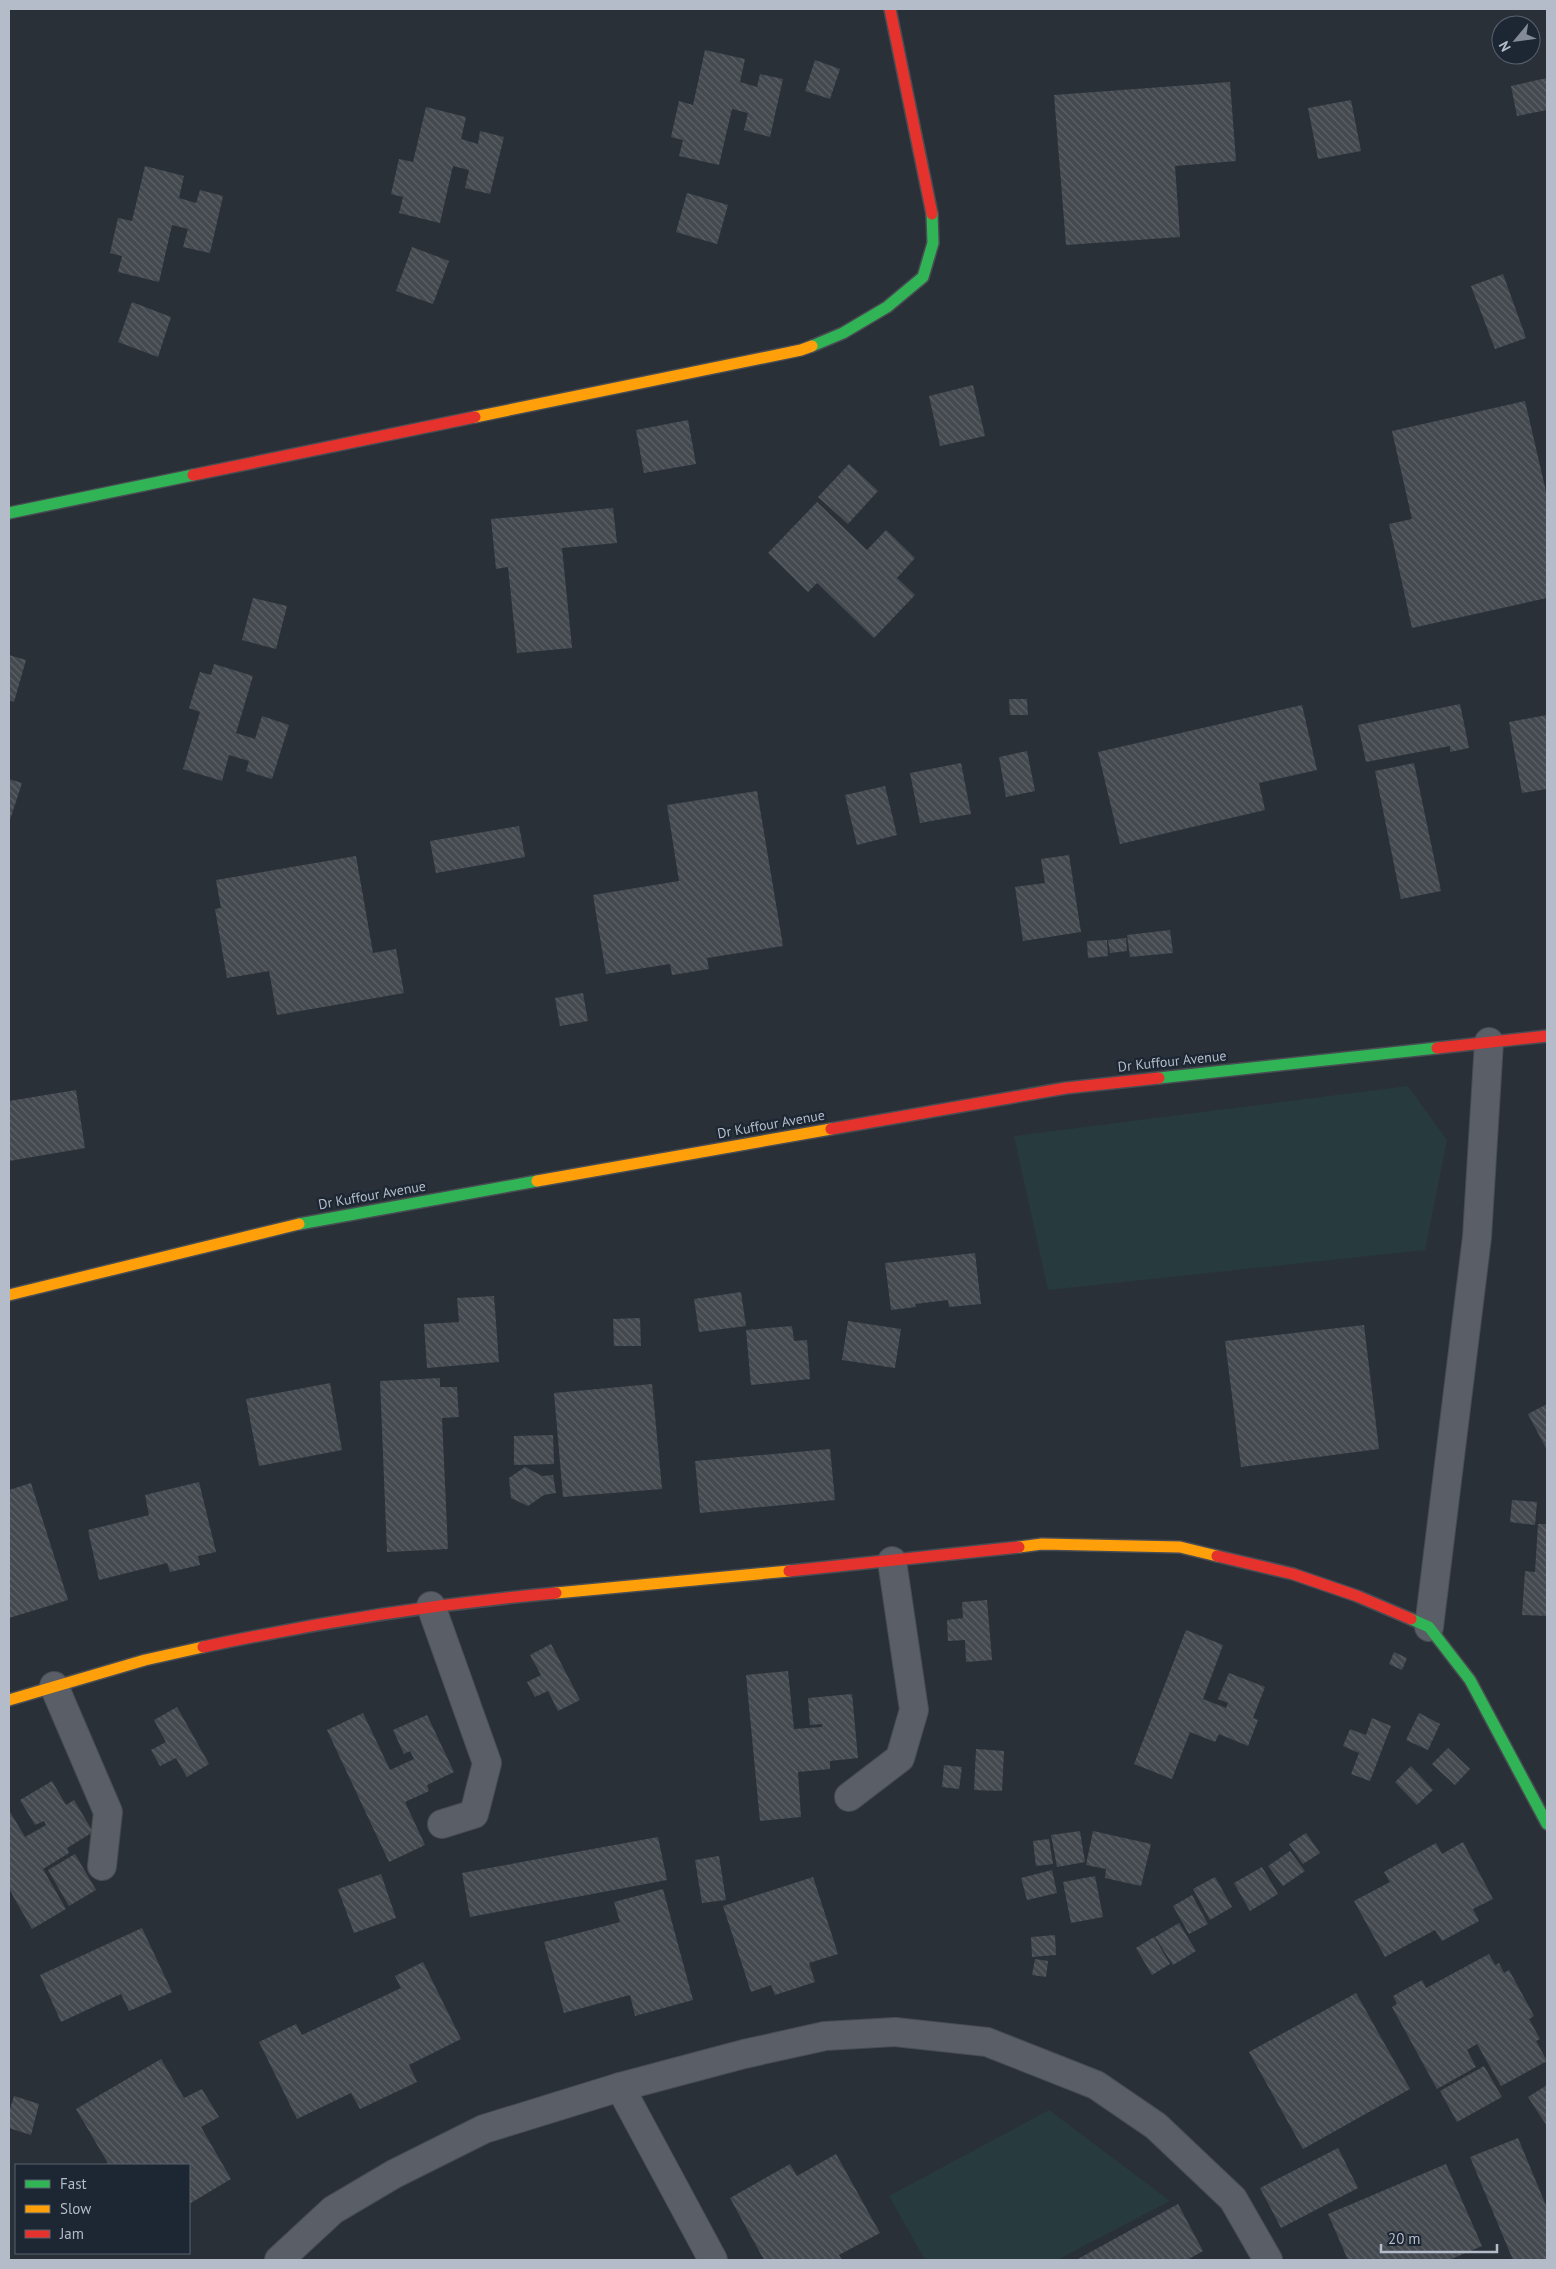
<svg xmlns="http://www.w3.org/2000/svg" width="1556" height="2269" font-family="'PT Sans',sans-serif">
	<defs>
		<pattern id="building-back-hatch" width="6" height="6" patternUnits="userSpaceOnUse" patternTransform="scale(1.25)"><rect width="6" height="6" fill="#444950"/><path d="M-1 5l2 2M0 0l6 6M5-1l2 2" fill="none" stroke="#5d6168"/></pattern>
	</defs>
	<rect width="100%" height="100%" fill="#2a3038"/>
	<g fill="#273a3e">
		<polygon points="1408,1086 1447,1140 1425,1250 1048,1290 1014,1136"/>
		<polygon points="1049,2110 1170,2201 1057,2260 925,2260 889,2196"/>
	</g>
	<g fill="url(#building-back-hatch)">
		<polygon points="705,50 745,59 740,82 757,87 760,74 783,79 770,137 744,130 748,113 732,109 719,165 679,156 683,140 671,137 679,101 693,105"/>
		<polygon points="815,60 840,69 830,99 805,91"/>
		<polygon points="1547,78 1547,110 1517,116 1511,86"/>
		<polygon points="1230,82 1236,161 1175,166 1180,237 1066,245 1054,95"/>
		<polygon points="1351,100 1361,151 1318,159 1308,108"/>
		<polygon points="426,107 466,117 461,139 478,144 480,131 504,137 490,194 465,188 469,170 453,166 440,223 399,213 403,197 391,194 399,159 413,162"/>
		<polygon points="145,166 184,176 179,198 196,203 200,190 223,196 210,253 183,247 188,229 172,225 159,282 118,272 122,256 110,253 118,218 132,221"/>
		<polygon points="687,193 728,205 717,244 676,232"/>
		<polygon points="412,247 449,261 433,304 396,291"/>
		<polygon points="1503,274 1526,338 1495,349 1471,286"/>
		<polygon points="132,302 171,317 158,357 118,342"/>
		<polygon points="973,385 985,436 940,446 929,396"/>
		<polygon points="1525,401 1547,496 1547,598 1412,628 1389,524 1412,519 1392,431"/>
		<polygon points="688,420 696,464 644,473 636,430"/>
		<polygon points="849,464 878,491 848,524 818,497"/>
		<polygon points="817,502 867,550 886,530 915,558 897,578 915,595 874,638 817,583 808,592 768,553"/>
		<polygon points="613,508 617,543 562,548 572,648 517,653 508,567 496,569 491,519"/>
		<polygon points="253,598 287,606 276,649 242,640"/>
		<polygon points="9,655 26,660 14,702 9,700"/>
		<polygon points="214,664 253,676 236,733 255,739 262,716 289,725 272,779 246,771 249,761 229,755 222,781 183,769 200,712 189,708 200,672 211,675"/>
		<polygon points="1009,699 1027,699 1028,715 1010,715"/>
		<polygon points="1460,704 1469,748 1450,752 1450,746 1366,762 1358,725"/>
		<polygon points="1302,705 1317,770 1259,783 1265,810 1120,844 1098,752"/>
		<polygon points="1547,715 1547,789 1522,793 1509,722"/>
		<polygon points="1027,751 1035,791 1006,797 999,757"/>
		<polygon points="961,763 971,814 920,823 910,773"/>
		<polygon points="1414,763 1441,891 1401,899 1375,771"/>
		<polygon points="9,779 22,783 9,823"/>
		<polygon points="885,786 897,835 857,845 845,795"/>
		<polygon points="757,791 783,946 707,958 709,969 672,975 670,964 606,974 593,895 679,881 667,805"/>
		<polygon points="519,826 525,857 436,873 430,841"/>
		<polygon points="1069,855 1081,932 1023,941 1015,887 1045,883 1041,859"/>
		<polygon points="356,856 373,953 396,949 404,993 277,1015 269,971 227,978 215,909 221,908 216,880"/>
		<polygon points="1170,930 1173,953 1130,957 1127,935"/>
		<polygon points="1126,938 1127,951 1110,953 1108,940"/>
		<polygon points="1107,940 1108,956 1088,958 1087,941"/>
		<polygon points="583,993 588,1021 560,1026 555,998"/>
		<polygon points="76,1090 85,1148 9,1161 9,1101"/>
		<polygon points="975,1253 981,1304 949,1307 948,1300 915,1304 916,1307 891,1310 885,1263"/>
		<polygon points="741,1292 746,1326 699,1332 694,1299"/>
		<polygon points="494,1296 499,1362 427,1368 424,1324 459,1322 457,1298"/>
		<polygon points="640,1318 641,1346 614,1346 613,1319"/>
		<polygon points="848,1321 901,1329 895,1368 842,1360"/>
		<polygon points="1364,1325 1379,1449 1241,1467 1225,1341"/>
		<polygon points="792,1326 794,1341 807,1340 810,1379 751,1385 746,1330"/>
		<polygon points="440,1378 440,1387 457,1387 459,1417 442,1418 448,1549 387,1552 380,1381"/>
		<polygon points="330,1383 342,1450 259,1466 246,1399"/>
		<polygon points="652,1384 662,1489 563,1497 554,1393"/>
		<polygon points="1547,1404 1547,1450 1528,1414"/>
		<polygon points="553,1435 554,1464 514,1465 514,1436"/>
		<polygon points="830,1449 835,1500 700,1513 695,1461"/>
		<polygon points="525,1467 542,1476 553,1475 556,1493 544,1495 528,1506 511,1498 509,1478"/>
		<polygon points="199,1482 216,1552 198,1556 200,1565 170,1572 167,1563 99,1580 88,1530 149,1515 145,1495"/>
		<polygon points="31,1483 68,1600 9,1618 9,1490"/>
		<polygon points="1512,1500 1537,1502 1535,1525 1510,1522"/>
		<polygon points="1538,1524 1547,1524 1547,1616 1522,1615 1525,1571 1535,1572"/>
		<polygon points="987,1600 992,1660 966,1662 965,1640 948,1641 947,1620 963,1618 962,1602"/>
		<polygon points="1186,1630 1223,1645 1203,1699 1226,1708 1228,1703 1218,1699 1229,1673 1265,1687 1253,1718 1258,1720 1248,1746 1219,1734 1215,1742 1190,1732 1172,1779 1134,1764"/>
		<polygon points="551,1644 580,1700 558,1711 548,1691 535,1697 527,1682 541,1675 530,1655"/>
		<polygon points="1394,1652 1407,1658 1402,1670 1389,1664"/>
		<polygon points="788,1671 794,1729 822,1727 822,1724 810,1725 808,1698 852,1694 858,1758 830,1761 830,1769 798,1772 801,1817 760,1821 746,1675"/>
		<polygon points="177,1707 209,1764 187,1777 176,1758 160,1766 151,1750 166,1742 154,1720"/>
		<polygon points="363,1713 390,1770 414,1759 410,1751 404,1754 393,1730 427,1715 454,1772 427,1785 429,1791 405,1802 425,1845 389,1862 327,1730"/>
		<polygon points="1419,1713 1440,1724 1428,1750 1406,1740"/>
		<polygon points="1372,1718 1391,1726 1370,1781 1351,1774 1359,1753 1343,1746 1350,1729 1366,1735"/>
		<polygon points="1448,1748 1470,1769 1455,1785 1432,1764"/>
		<polygon points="976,1749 1004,1751 1002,1791 974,1790"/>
		<polygon points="944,1765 962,1767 959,1789 942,1787"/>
		<polygon points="1411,1766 1433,1790 1417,1805 1395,1782"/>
		<polygon points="52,1781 66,1805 74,1800 93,1832 67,1848 69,1853 43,1869 66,1909 32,1929 9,1889 9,1810 25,1837 46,1825 44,1821 35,1825 20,1800"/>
		<polygon points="1080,1831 1085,1862 1057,1867 1051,1835"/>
		<polygon points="1093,1831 1151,1844 1141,1886 1105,1878 1106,1869 1086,1865"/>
		<polygon points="1306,1833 1320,1853 1303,1864 1289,1844"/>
		<polygon points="658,1837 667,1880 470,1917 462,1873"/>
		<polygon points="1049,1839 1053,1864 1036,1866 1033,1841"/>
		<polygon points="1463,1842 1493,1899 1473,1909 1479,1921 1442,1941 1435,1930 1385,1957 1354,1901 1390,1882 1384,1872 1436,1843 1442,1854"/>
		<polygon points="1290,1851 1305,1871 1283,1886 1268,1866"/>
		<polygon points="75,1854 96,1890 69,1906 48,1870"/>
		<polygon points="719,1856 726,1900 702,1903 695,1860"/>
		<polygon points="1262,1867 1278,1894 1250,1911 1234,1883"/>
		<polygon points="1052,1870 1057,1893 1027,1900 1021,1878"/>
		<polygon points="381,1874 396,1918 354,1933 338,1889"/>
		<polygon points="1095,1876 1103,1917 1071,1923 1063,1882"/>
		<polygon points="813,1877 838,1954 809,1963 815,1982 775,1995 771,1985 751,1992 723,1906"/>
		<polygon points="1215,1877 1232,1907 1210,1920 1193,1889"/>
		<polygon points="663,1889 693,2000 635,2016 630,1995 564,2013 544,1942 620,1922 614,1902"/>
		<polygon points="1192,1895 1208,1924 1189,1934 1173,1906"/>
		<polygon points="1179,1923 1196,1951 1173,1965 1155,1937"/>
		<polygon points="142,1928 172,1992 129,2011 121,1994 61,2022 40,1975"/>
		<polygon points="1055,1935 1056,1955 1032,1957 1031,1937"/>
		<polygon points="1154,1937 1170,1964 1152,1975 1136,1948"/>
		<polygon points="1489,1954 1495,1965 1499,1963 1504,1973 1509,1970 1534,2016 1529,2019 1540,2039 1536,2041 1547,2061 1501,2086 1477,2044 1467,2050 1476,2067 1437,2089 1392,2007 1397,2004 1393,1996 1422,1980 1426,1988"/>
		<polygon points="1035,1959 1048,1961 1046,1977 1032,1975"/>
		<polygon points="423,1962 461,2039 409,2065 417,2082 360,2109 351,2093 297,2119 259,2042 296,2024 302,2035 401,1988 395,1976"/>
		<polygon points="1356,1993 1410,2089 1303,2149 1249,2052"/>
		<polygon points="161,2059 184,2098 202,2089 219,2117 201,2127 231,2179 189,2204 189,2165 109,2165 76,2109"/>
		<polygon points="1484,2066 1502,2097 1457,2122 1440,2091"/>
		<polygon points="1547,2085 1547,2126 1528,2097"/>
		<polygon points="14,2096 39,2104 31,2135 9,2128 9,2112"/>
		<polygon points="1518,2138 1547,2208 1547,2260 1513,2260 1470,2157"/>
		<polygon points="1338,2148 1358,2188 1281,2228 1260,2188"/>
		<polygon points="836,2154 880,2233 839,2255 842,2260 764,2260 730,2198 790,2164 797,2176"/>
		<polygon points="1446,2164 1482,2246 1449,2260 1348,2260 1328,2214"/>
		<polygon points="1178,2204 1203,2251 1187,2260 1076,2260"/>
	</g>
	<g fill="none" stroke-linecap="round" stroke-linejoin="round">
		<defs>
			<g id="street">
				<polyline points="431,1606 487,1763 474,1814 442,1824"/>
				<polyline points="1429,1627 1477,1237 1489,1042"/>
				<polyline points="54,1686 108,1812 102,1866"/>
				<polyline points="849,1797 900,1758 914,1710 892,1561"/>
				<polyline points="620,2087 713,2260"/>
				<polyline points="279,2260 333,2210 394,2174 484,2129 620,2087 744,2054 825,2036 895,2032 987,2042 1096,2085 1156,2126 1233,2199 1268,2260"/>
			</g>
			<g id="fast">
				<polyline points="812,346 843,333 887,307 923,277 933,243 932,214"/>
				<polyline points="9,513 193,475"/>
				<polyline points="1159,1078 1437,1048"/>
				<polyline points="299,1224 537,1181"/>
				<polyline points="1411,1619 1429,1627 1470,1680 1547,1824"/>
			</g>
			<g id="slow">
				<polyline points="475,417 801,350 812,346"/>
				<polyline points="537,1181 831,1129"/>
				<polyline points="9,1295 299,1224"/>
				<polyline points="1019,1547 1042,1544 1180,1547 1217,1556"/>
				<polyline points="556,1593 789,1571"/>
				<polyline points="9,1700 145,1660 203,1647"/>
			</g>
			<g id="jam">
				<polyline points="890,9 932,214"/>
				<polyline points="193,475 475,417"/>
				<polyline points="1437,1048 1547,1036"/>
				<polyline points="831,1129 1066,1088 1159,1078"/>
				<polyline points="1217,1556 1293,1574 1357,1596 1411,1619"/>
				<polyline points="789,1571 1019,1547"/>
				<path d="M203 1647C320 1622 436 1604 556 1593"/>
			</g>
		</defs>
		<use href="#street" stroke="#484c53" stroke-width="30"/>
		<use href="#fast" stroke="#484c53" stroke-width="14"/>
		<use href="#slow" stroke="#484c53" stroke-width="14"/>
		<use href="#jam" stroke="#484c53" stroke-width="14"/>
		<use href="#street" stroke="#5a5e66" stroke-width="28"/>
		<use href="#fast" stroke="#30b455" stroke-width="11"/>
		<use href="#slow" stroke="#ff9f0a" stroke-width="11"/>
		<use href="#jam" stroke="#e5322d" stroke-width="11"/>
	</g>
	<g text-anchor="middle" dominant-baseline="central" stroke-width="4.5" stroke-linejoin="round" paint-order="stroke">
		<g font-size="14" fill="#b4bcc9" stroke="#1d2633">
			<text transform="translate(1172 1061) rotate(-6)">Dr Kuffour Avenue</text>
			<text transform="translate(771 1124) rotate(-10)">Dr Kuffour Avenue</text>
			<text transform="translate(372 1195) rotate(-10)">Dr Kuffour Avenue</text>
		</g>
	</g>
	<rect width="1556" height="2269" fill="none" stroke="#b4bcc9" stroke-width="20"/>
	<rect x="15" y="2164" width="175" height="90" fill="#1d2633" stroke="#59626f"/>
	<rect x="25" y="2180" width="25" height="8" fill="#30b455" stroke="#59626f"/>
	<text x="60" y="2189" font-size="15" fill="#b4bcc9">Fast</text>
	<rect x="25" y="2205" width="25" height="8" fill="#ff9f0a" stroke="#59626f"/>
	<text x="60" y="2214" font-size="15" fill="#b4bcc9">Slow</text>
	<rect x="25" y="2230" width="25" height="8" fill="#e5322d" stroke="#59626f"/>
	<text x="60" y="2239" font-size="15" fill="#b4bcc9">Jam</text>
	<g transform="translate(1516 40) rotate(241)"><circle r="24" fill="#1d2633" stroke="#59626f"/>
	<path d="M0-4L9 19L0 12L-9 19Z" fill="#848b96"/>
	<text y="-8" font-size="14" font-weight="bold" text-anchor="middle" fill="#b4bcc9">N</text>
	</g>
	<path d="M1381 2244v8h116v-8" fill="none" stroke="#b4bcc9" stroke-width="2.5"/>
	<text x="1388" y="2244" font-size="15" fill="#b4bcc9" stroke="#1d2633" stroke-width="4" paint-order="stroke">20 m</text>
</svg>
